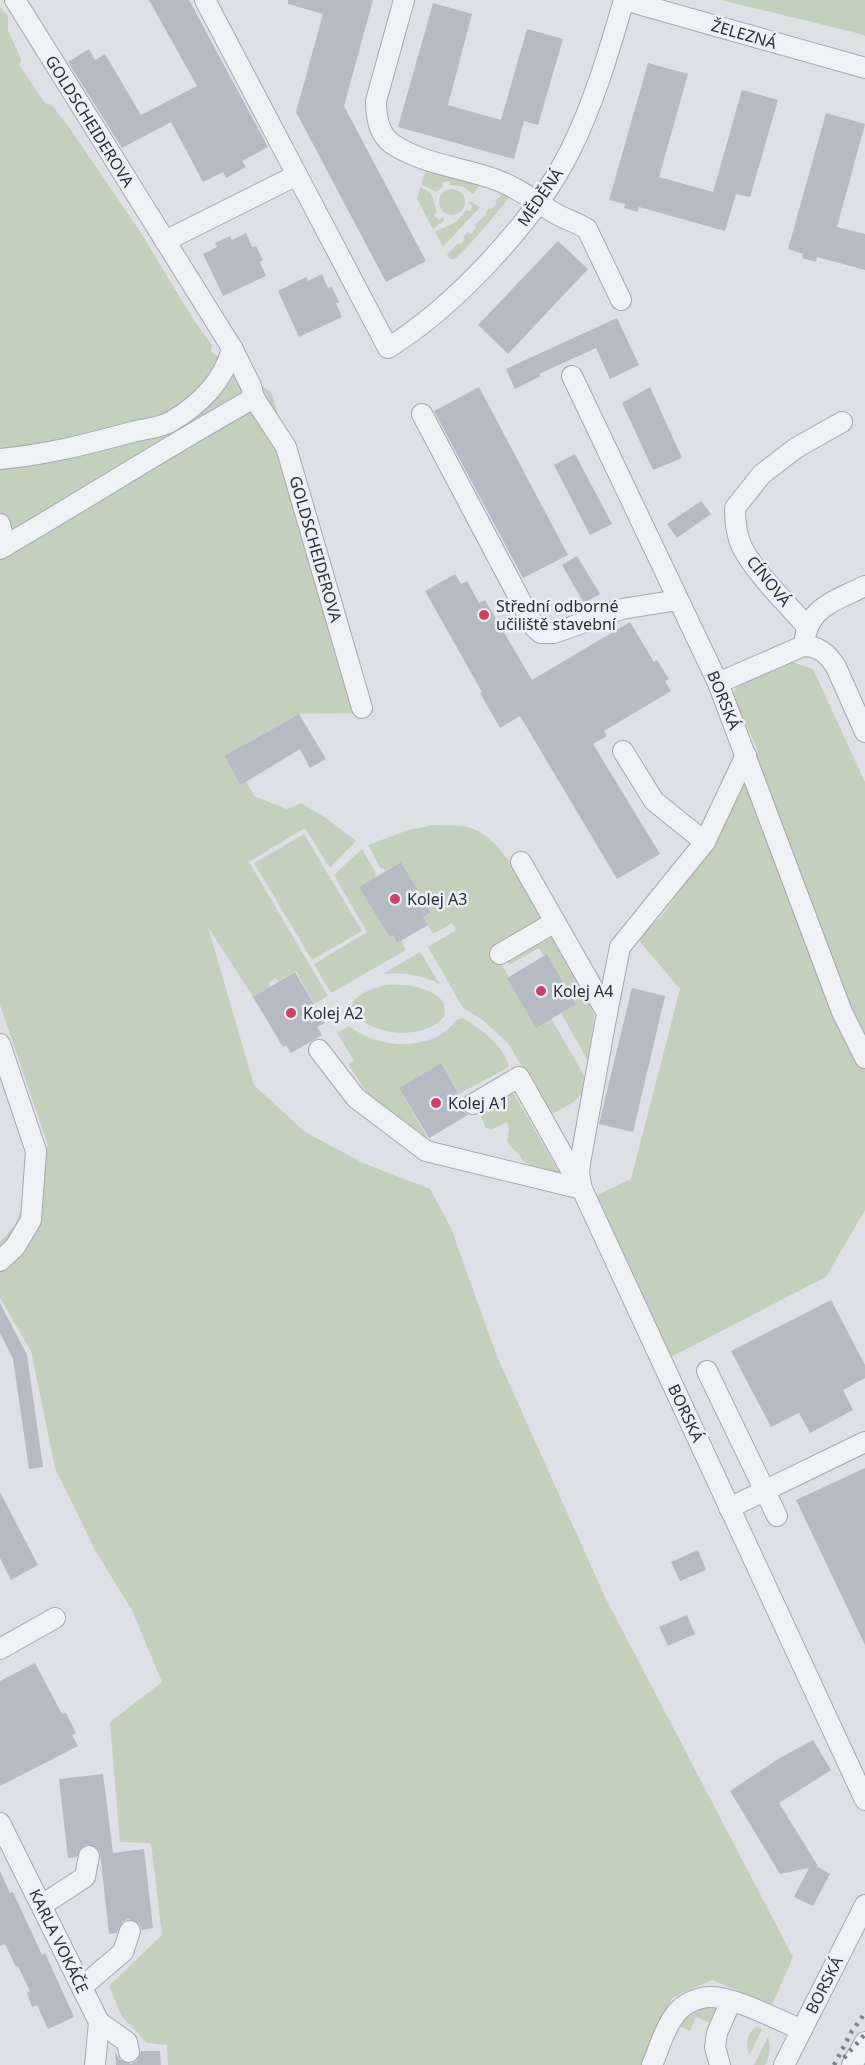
<svg xmlns="http://www.w3.org/2000/svg" width="865" height="2065" font-family="'Noto Sans',sans-serif">
	<rect width="100%" height="100%" fill="#dde1e6"/>
	<g fill="#c4d0be">
		<polygon points="721,0 865,0 865,36 853,32"/>
		<polygon points="0,7 8,16 8,30 21,59 20,66 45,103 52,105 71,130 141,233 193,319 212,345 211,352 271,392 374,713 299,714 224,756 241,784 246,781 254,796 287,809 301,803 326,818 356,841 330,868 305,828 249,862 328,996 314,1004 296,971 279,981 276,978 268,983 270,987 253,997 208,927 254,1085 305,1132 363,1163 430,1189 451,1228 496,1354 605,1597 793,1957 772,2005 712,1980 672,1998 641,2065 168,2065 167,2045 147,2043 122,2017 109,1986 162,1935 151,1843 120,1842 110,1722 162,1682 132,1610 96,1552 55,1468 31,1351 0,1298 0,1242 15,1225 48,1145 0,1005"/>
		<polygon points="435,165 438,168 437,172 453,176 457,171 459,173 459,177 474,181 478,177 496,186 493,190 483,182 473,194 464,187 450,185 449,181 442,183 443,187 436,192 421,184 426,170"/>
		<path d="M420 187C435 193 432 198 437 212L434 215 439 220 442 217 445 220 433 229 417 199Z"/>
		<circle cx="452" cy="202" r="13"/>
		<path d="M504 192 510 196C493 218 475 240 455 259H450L447 255 458 243 460 245 465 239 463 237 468 232 471 234 476 227 474 225 486 215 485 214 489 208 491 209 497 203 495 201Z"/>
		<polygon points="470,201 480,207 443,247 435,232 457,221 466,210 471,211 472,205 468,203"/>
		<polygon points="790,661 813,669 865,782 865,1210 826,1277 671,1357 595,1196 631,1179 680,989 636,937 661,917 716,840 758,750 732,697 739,682"/>
		<path d="M435 825C444 826 454 825 463 826 501 832 525 888 543 918L494 951 509 977 507 978 536 1027 551 1018 586 1079V1088L574 1102 550 1115 508 1043 480 1018 463 1008 428 947 456 930 452 923 433 934 423 917 431 912 401 862 385 871 383 868 381 869 368 845 408 830Z"/>
		<polygon points="304,834 362,931 312,960 254,863"/>
		<polygon points="362,849 375,872 376,877 360,887 388,937 393,935 397,943 401,941 406,950 331,993 314,964 367,932 334,875"/>
		<polygon points="553,933 588,998 594,1015 589,1063 561,1013 576,1003 547,954 544,956 539,948 509,965 507,960"/>
		<path d="M420 952 440 984C422 975 404 972 383 974Z"/>
		<path d="M386 985C406 984 431 986 444 1003L445 1015C429 1039 379 1037 359 1018 338 1000 372 988 386 985Z"/>
		<path d="M462 1018C480 1027 505 1047 509 1067L459 1094 441 1063 399 1088 428 1139 411 1129 367 1093 348 1064 354 1061 337 1033 349 1026C377 1049 434 1053 456 1020Z"/>
		<path d="M505 1094H514L562 1177 557 1179 523 1161C519 1151 512 1150 507 1141L509 1130 507 1122 492 1129 486 1128 480 1114 481 1107Z"/>
		<polygon points="709,2006 716,2008 709,2023 696,2017 690,2031 677,2025 689,2011"/>
		<path d="M758 2026 762 2029 749 2056C746 2043 745 2034 758 2026Z"/>
		<path d="M768 2037C771 2046 770 2056 765 2065H754Z"/>
	</g>
	<g fill="#b4bbc3">
		<polygon points="149,0 189,0 268,147 242,161 246,167 226,178 223,172 203,182 171,122 122,148 68,62 89,49 95,60 105,54 141,115 197,86"/>
		<polygon points="288,0 373,0 344,106 426,261 386,282 296,112 323,14 288,4"/>
		<polygon points="433,3 472,14 448,105 469,111 501,120 527,29 563,39 538,125 524,121 514,159 398,127"/>
		<polygon points="648,63 688,74 659,177 713,192 742,90 778,100 750,197 736,194 725,231 639,207 638,212 624,208 625,204 609,200"/>
		<polygon points="826,113 865,124 837,227 865,234 865,270 817,257 816,262 802,258 803,254 788,249"/>
		<polygon points="246,233 252,247 256,246 263,260 260,262 266,276 223,296 203,254 217,247 215,243 230,236 232,240"/>
		<polygon points="558,241 588,269 508,354 478,325"/>
		<polygon points="322,274 328,288 332,287 339,302 336,303 342,317 299,337 278,291 306,277 308,281"/>
		<polygon points="617,318 639,365 610,379 596,348 539,374 541,376 515,389 506,369"/>
		<polygon points="479,387 568,555 523,578 434,411"/>
		<polygon points="650,387 682,458 653,470 622,403"/>
		<polygon points="575,454 612,524 590,535 554,465"/>
		<polygon points="701,501 711,514 677,538 667,524"/>
		<polygon points="577,556 600,594 584,603 562,565"/>
		<polygon points="455,574 461,584 467,581 479,603 485,600 532,680 630,622 654,662 657,660 669,679 665,681 671,691 604,731 607,736 593,744 660,854 617,879 520,716 500,728 480,693 482,692 425,591"/>
		<polygon points="299,714 326,759 310,768 300,749 241,785 224,756"/>
		<polygon points="401,862 431,912 423,917 428,925 397,943 393,935 389,937 359,887"/>
		<polygon points="547,954 576,1004 536,1028 507,978"/>
		<polygon points="295,972 325,1023 317,1027 322,1035 291,1053 286,1045 283,1047 253,997"/>
		<polygon points="632,988 665,996 633,1132 599,1124"/>
		<polygon points="441,1063 462,1100 462,1110 468,1115 429,1138 399,1088"/>
		<polygon points="831,1300 865,1365 865,1378 843,1390 853,1410 810,1433 799,1413 771,1427 731,1351"/>
		<polygon points="0,1303 27,1355 43,1467 29,1469 13,1359 0,1333"/>
		<polygon points="865,1468 865,1645 796,1500"/>
		<polygon points="0,1492 38,1565 11,1580 0,1558"/>
		<polygon points="698,1550 706,1570 680,1581 671,1562"/>
		<polygon points="687,1615 695,1634 668,1646 659,1627"/>
		<polygon points="35,1663 62,1714 66,1713 76,1733 72,1735 78,1746 0,1786 0,1681"/>
		<polygon points="813,1740 831,1770 779,1803 818,1866 816,1866 830,1874 813,1906 794,1897 809,1868 780,1874 730,1791 778,1759"/>
		<polygon points="103,1774 113,1853 144,1849 153,1928 142,1930 139,1923 128,1919 122,1922 117,1933 109,1934 100,1852 96,1847 86,1845 80,1849 77,1857 68,1858 59,1779"/>
		<polygon points="0,1871 10,1893 13,1892 42,1955 45,1953 74,2017 48,2029 37,2005 32,2007 27,1993 30,1991 18,1966 16,1967 5,1944 0,1946"/>
		<polygon points="141,2051 160,2051 161,2065 116,2065 115,2052 120,2060 131,2064 137,2061"/>
	</g>
	<g fill="none" stroke-linecap="round" stroke-linejoin="round">
		<defs>
			<g id="minor">
				<polyline points="205,0 297,175"/>
				<path d="M404 0 376 101C376 116 378 133 391 143 421 164 461 167 494 179 518 187 537 203 558 215 568 220 578 223 587 229L621 300"/>
				<path d="M165 241 297 175 388 348C454 307 535 221 570 151 594 103 609 51 624 0L865 68"/>
				<polyline points="572,376 718,683 842,1012 865,1058"/>
				<polyline points="254,398 286,447 362,708"/>
				<polyline points="422,414 535,628 541,633 554,633 622,609 678,600"/>
				<path d="M0 459C45 455 88 444 132 432 144 429 161 428 172 421 199 405 225 380 232 348"/>
				<polyline points="0,524 5,546 0,549"/>
				<path d="M5 546C89 497 170 445 254 398L251 386 232 348 15 0"/>
				<path d="M806 626C786 602 758 576 743 549 736 536 735 522 735 508L762 474 796 448 842 422"/>
				<path d="M805 638C810 606 839 599 865 586"/>
				<path d="M718 683 803 646C819 646 828 654 836 667L865 732"/>
				<polyline points="623,751 654,801 705,842"/>
				<polyline points="521,862 607,1013 580,1163 579,1174 582,1189 865,1800"/>
				<polyline points="500,954 555,922"/>
				<polyline points="607,1013 620,947 705,842 746,755"/>
				<polyline points="0,1044 36,1151 31,1220 15,1247 0,1261"/>
				<polyline points="319,1050 356,1098 426,1151 582,1189"/>
				<polyline points="473,1104 519,1077 579,1184"/>
				<polyline points="707,1371 777,1516"/>
				<polyline points="729,1508 865,1442"/>
				<polyline points="0,1649 55,1618"/>
				<polyline points="0,1823 99,2022 95,2065"/>
				<polyline points="42,1905 85,1877 89,1856"/>
				<polyline points="82,1987 123,1952 130,1931"/>
				<polyline points="99,2022 127,2042 129,2052"/>
				<path d="M652 2065C659 2049 664 2029 675 2015 682 2004 698 1997 711 1997 735 1997 778 2020 802 2030"/>
				<polyline points="720,2065 715,2047 717,2033 731,2001"/>
				<polyline points="784,2065 865,1905"/>
				<polyline points="852,2065 865,2042"/>
			</g>
		</defs>
		<use href="#minor" stroke="#a3a8b0" stroke-width="22"/>
		<use href="#minor" stroke="#eff2f5" stroke-width="20"/>
		<g stroke="#76828f" stroke-width="4.5" stroke-dasharray="3 6" stroke-linecap="butt">
			<polyline points="844,2058 865,2034"/>
			<polyline points="834,2065 852,2031 865,2013"/>
		</g>
	</g>
	<g fill="#cb4262" stroke="#ecf0f4" stroke-width="2">
		<circle cx="484" cy="615" r="6"/>
		<circle cx="395" cy="899" r="6"/>
		<circle cx="541" cy="991" r="6"/>
		<circle cx="291" cy="1013" r="6"/>
		<circle cx="436" cy="1103" r="6"/>
	</g>
	<g text-anchor="middle" dominant-baseline="central" stroke-width="5" stroke-linejoin="round" paint-order="stroke">
		<g font-size="16" fill="#27303c" stroke="#ecf0f4">
			<text transform="translate(744 34) rotate(16)">ŽELEZNÁ</text>
			<text transform="translate(90 121) rotate(58)">GOLDSCHEIDEROVA</text>
			<text transform="translate(540 197) rotate(-55)">MĚDĚNÁ</text>
			<text transform="translate(316 549) rotate(74)">GOLDSCHEIDEROVA</text>
			<text transform="translate(769 581) rotate(51)">CÍNOVÁ</text>
			<text transform="translate(724 700) rotate(68)">BORSKÁ</text>
			<text transform="translate(686 1413) rotate(65)">BORSKÁ</text>
			<text transform="translate(59 1941) rotate(64)">KARLA VOKÁČE</text>
			<text transform="translate(824 1985) rotate(-63)">BORSKÁ</text>
		</g>
		<g font-size="16" fill="#27303c" stroke="#ecf0f4" text-anchor="start">
			<text x="496" y="606">Střední odborné<tspan x="496" dy="18">učiliště stavební</tspan></text>
			<text x="407" y="899">Kolej A3</text>
			<text x="553" y="991">Kolej A4</text>
			<text x="303" y="1013">Kolej A2</text>
			<text x="448" y="1103">Kolej A1</text>
		</g>
	</g>
</svg>
